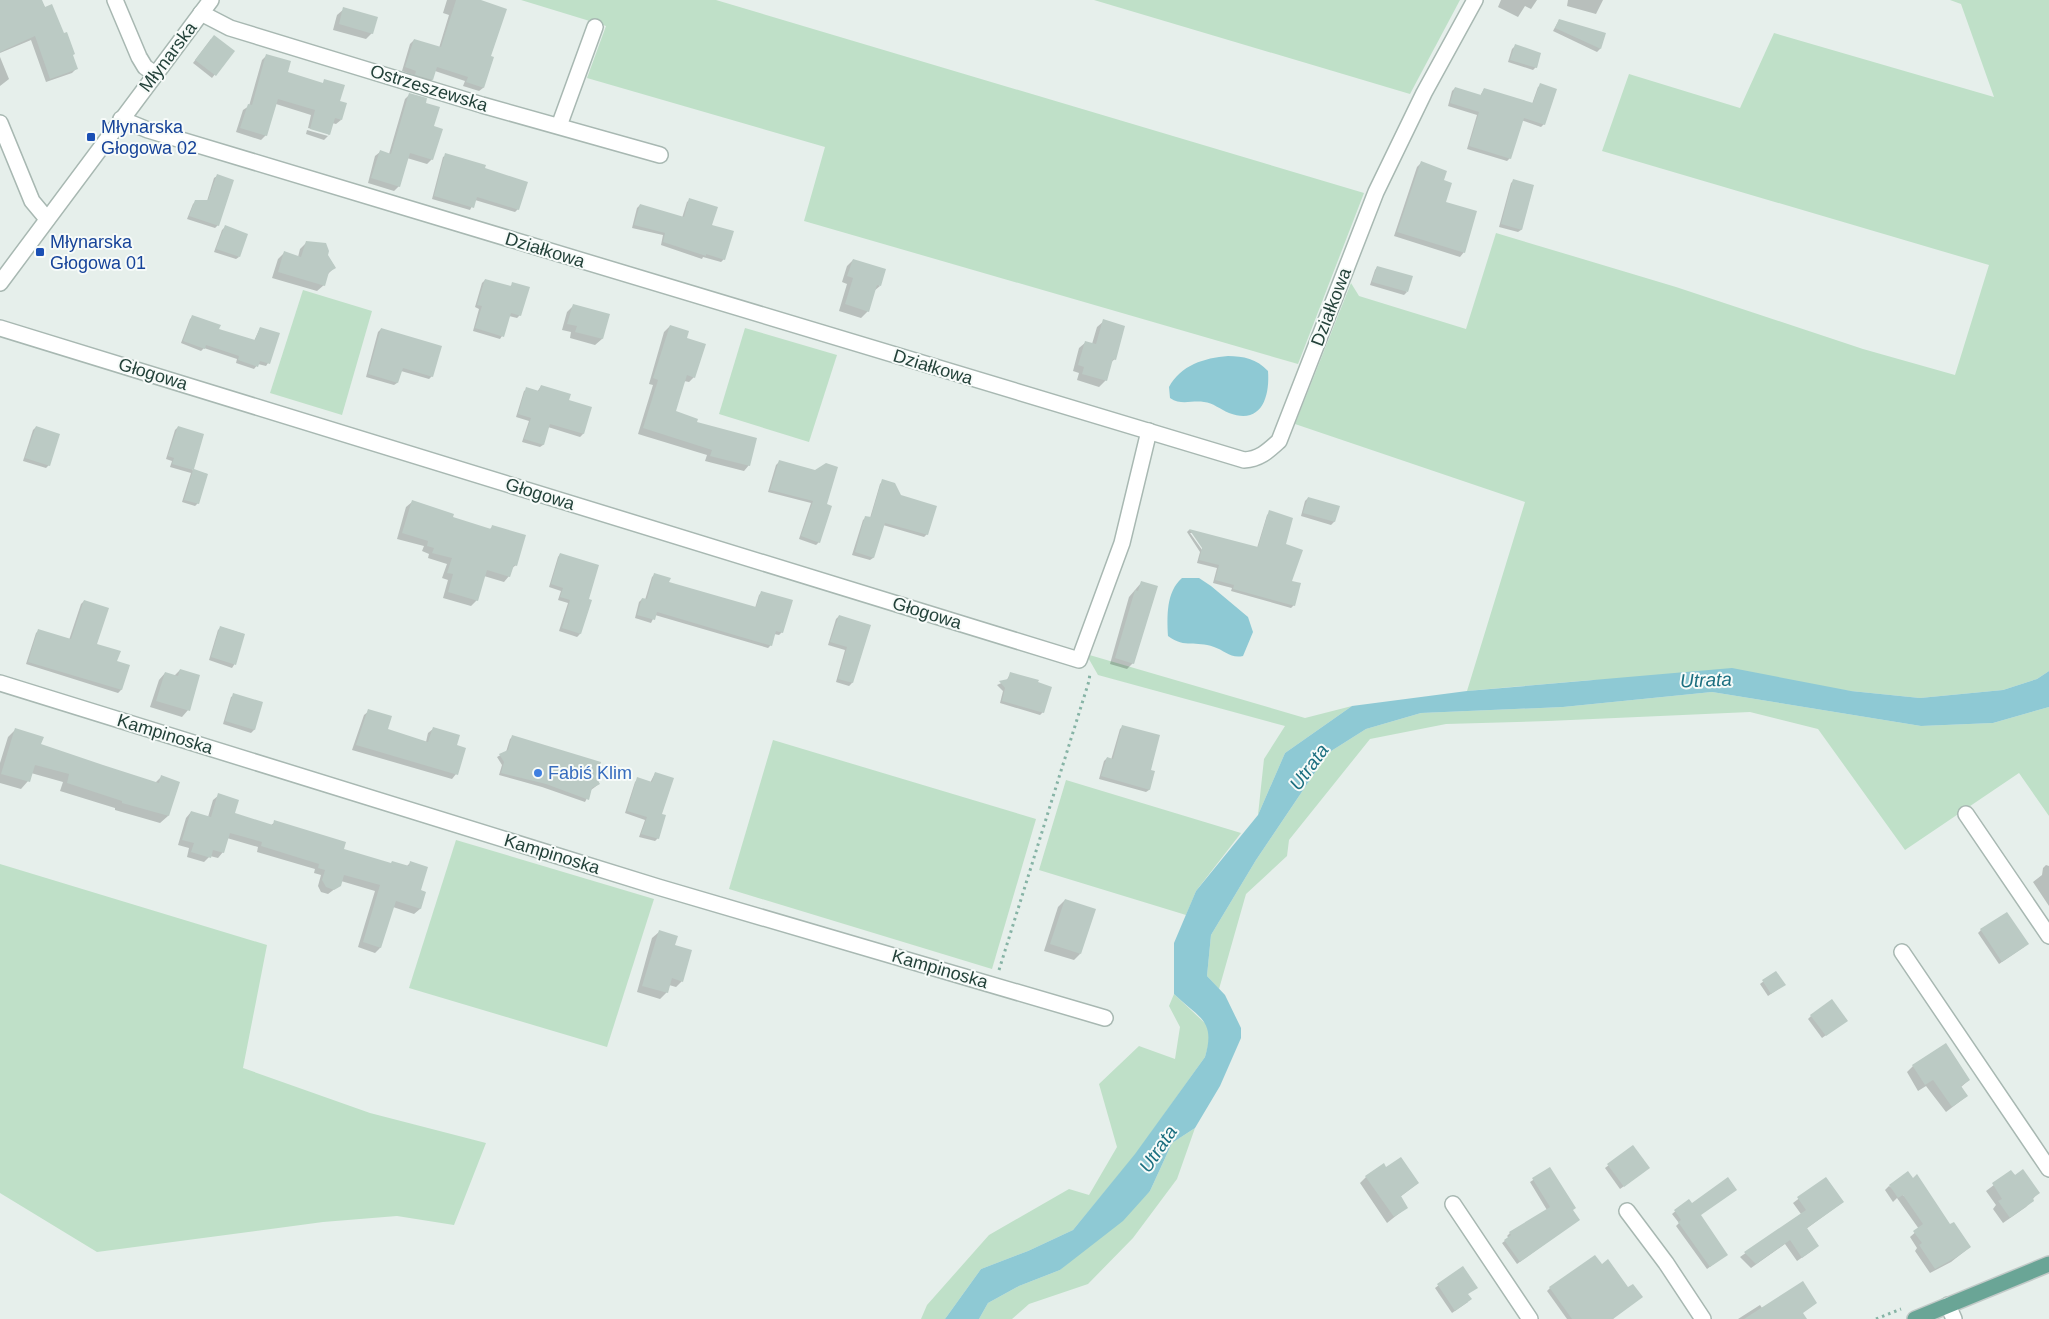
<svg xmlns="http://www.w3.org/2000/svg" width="2049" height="1319" font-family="Arial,sans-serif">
	<rect width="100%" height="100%" fill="#e6efeb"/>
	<g fill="#bfe0c8">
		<polygon points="521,0 716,0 1364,193 1298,364 804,221 825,147 587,78 606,26"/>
		<polygon points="1094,0 1460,0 1410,94"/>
		<polygon points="1950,0 2049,0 2049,671 2037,679 2003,690 1920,698 1851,691 1592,680 1467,691 1525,502 1295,424 1351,283 1359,296 1466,329 1496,233 1676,287 1863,349 1955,375 1989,265 1602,151 1629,74 1740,108 1774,33 1994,97 1961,4"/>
		<polygon points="303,290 372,311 342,415 270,393"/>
		<polygon points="745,328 837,355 809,442 719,414"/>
		<polygon points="1086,654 1305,718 1352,706 1285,753 1258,815 1264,759 1285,726 1098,675"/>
		<polygon points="1712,692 1921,726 1993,723 2049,707 2049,816 2019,773 1905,850 1818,729 1750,712 1548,721 1446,724 1370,739 1289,840 1287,856 1246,894 1219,989 1207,976 1211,935 1256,860 1328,753 1366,729 1421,713 1563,707"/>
		<polygon points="773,740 1036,819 992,969 729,889"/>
		<polygon points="1066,780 1241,833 1196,891 1186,915 1039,870"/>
		<polygon points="456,840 654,899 607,1047 409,988"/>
		<polygon points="0,864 267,945 243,1068 370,1113 486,1143 454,1225 397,1216 323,1222 97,1252 0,1193"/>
		<polygon points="1174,994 1208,1026 1210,1039 1205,1057 1135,1155 1073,1230 1028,1251 981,1269 945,1319 921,1319 927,1305 989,1235 1069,1189 1089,1195 1117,1147 1099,1084 1139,1046 1175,1059 1180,1027 1169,1006"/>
		<polygon points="1195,1128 1177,1179 1133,1238 1088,1284 1029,1304 1012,1319 979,1319 988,1303 1019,1286 1060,1270 1150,1191 1172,1143"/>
	</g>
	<g fill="#8ec9d4">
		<path d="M1228 356C1243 356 1257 359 1268 371 1270 398 1261 425 1229 413 1220 409 1213 403 1204 402 1191 400 1182 406 1170 398L1169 387C1181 365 1204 358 1228 356Z"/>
		<path d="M1182 578H1199L1211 586 1248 617 1253 632 1243 656C1231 659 1224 650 1214 647 1195 640 1186 649 1168 636 1167 616 1166 592 1182 578Z"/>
		<path d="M1732 668 1851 691 1920 698 2003 690 2037 679 2049 671V707L1993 723 1921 726 1712 692 1563 707 1421 713 1366 729 1328 753 1256 860 1211 935 1207 976 1225 995 1241 1028V1038L1220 1086 1195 1128 1172 1143 1150 1191 1123 1221 1060 1270 1019 1286 988 1303 979 1319H945L981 1269 1028 1251 1073 1230 1135 1154 1205 1057C1216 1020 1199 1018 1174 994V943L1196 891 1258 815 1285 753 1352 706 1467 691Z"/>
	</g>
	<g fill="#0003" fill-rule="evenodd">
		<polygon points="2,0 41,0 72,56 76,69 72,73 46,82 31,40 0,53"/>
		<polygon points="447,0 477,0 489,56 493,58 483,88 479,91 463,86 465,81 435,71 432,80 428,83 412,78 413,75 402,71 410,44 414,40 439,48 449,15 443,13"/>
		<polygon points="1501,0 1537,0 1531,9 1525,6 1518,17 1498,7"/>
		<polygon points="1568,0 1603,0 1596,14 1567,6"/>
		<polygon points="344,9 372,33 366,39 333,30 337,15"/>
		<polygon points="1559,20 1605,34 1600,49 1597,52 1553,31"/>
		<polygon points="211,39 233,51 212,78 193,63"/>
		<polygon points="1515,46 1536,67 1533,70 1508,62 1512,49"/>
		<polygon points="267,55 286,73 322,84 325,81 341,120 336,124 332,123 328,136 328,133 308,128 311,115 276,104 266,135 261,140 236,132 243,110 249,106 262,60"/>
		<polygon points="0,57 9,79 0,86"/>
		<polygon points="1541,85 1544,124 1541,127 1521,120 1510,158 1507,161 1467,149 1477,115 1448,106 1452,91 1455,88 1480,96 1484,89 1532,104 1538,87"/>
		<polygon points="410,94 424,103 432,127 432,159 427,164 407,158 399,186 394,191 368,183 375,156 380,152 389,154 405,99"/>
		<polygon points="307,130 328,136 324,140 306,134"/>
		<polygon points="446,155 518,209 515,212 475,200 470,210 432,199 443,157"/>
		<polygon points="1421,163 1442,180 1444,203 1464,252 1460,257 1394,236 1417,167"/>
		<polygon points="217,176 218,225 215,228 187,219 193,204 196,201 207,201 214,178"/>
		<polygon points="1514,180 1533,186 1521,230 1518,232 1499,227 1511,183"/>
		<polygon points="690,199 711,226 724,259 721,262 703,257 702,259 661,245 663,235 632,228 637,208 640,205 682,218 687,202"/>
		<polygon points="225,227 239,257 236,259 214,252 222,230"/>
		<polygon points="307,242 327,255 335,267 327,275 324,285 317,291 272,278 278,259 284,253 298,257 300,249"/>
		<polygon points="853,260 880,286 874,291 868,311 861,318 839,311 847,284 842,282 847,266"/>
		<polygon points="1377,267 1407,292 1404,295 1370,285 1375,270"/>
		<polygon points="485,280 509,287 513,284 520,315 517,318 509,316 502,336 500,339 473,331 479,309 475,307 482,283"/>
		<polygon points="573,306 608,315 602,339 595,345 570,338 571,332 562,330 567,312"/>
		<polygon points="193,316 218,330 254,341 260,328 268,363 266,366 258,364 254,369 236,363 237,359 204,348 201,351 181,343 190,319"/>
		<polygon points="1104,321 1115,359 1110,363 1106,380 1099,387 1077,380 1079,373 1073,371 1079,348 1086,342 1092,344 1097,327"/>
		<polygon points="670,326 685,339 694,377 689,382 684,381 674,412 696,423 749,465 744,471 705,461 707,455 638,434 653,385 649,384 664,332"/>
		<polygon points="381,329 432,376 429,379 401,371 397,383 394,385 366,377 378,332"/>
		<polygon points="541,386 567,401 591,408 583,434 580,437 548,427 543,445 540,447 522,442 529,421 516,417 524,391 527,389 537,392"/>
		<polygon points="36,427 49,465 46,468 23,461 33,430"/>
		<polygon points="178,427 203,435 192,470 207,474 198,503 195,506 182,502 191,473 170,467 172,461 166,459 175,430"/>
		<polygon points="779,462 825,505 819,542 816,545 799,539 811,503 768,492 776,465"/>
		<polygon points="883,481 927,534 924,537 883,525 873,558 870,560 852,555 863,520 866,517 870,518 880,484"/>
		<polygon points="1308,498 1338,507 1334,522 1331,525 1301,516 1305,501"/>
		<polygon points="412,502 451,518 489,530 493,526 516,565 511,569 509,576 504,582 484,576 477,600 471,606 443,598 448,580 442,578 447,564 428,558 429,554 422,551 424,546 397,539 406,507"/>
		<path d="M1270 512 1284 545 1294 605 1291 608 1231 591 1232 588 1213 583 1217 568 1197 563 1200 552 1187 532 1189 530 1257 548 1267 515ZM1190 533H1194L1207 553 1205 554Z"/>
		<polygon points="560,554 587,600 590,601 580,634 577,637 559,631 568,603 558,600 561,591 549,587 558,557"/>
		<polygon points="654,575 668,583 755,608 759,595 762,592 782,632 779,635 774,634 771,645 768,648 655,615 651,623 635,618 639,602 642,599 645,600 652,577"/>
		<polygon points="1141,583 1133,663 1127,669 1110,664 1129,597"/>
		<polygon points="84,601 96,645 116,662 128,666 121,690 118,693 26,664 36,633 38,631 69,640 81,604"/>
		<polygon points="839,616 869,625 852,683 849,686 836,682 845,650 828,645 836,619"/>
		<polygon points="221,627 244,634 234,665 232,668 209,660 218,630"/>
		<polygon points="180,670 188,710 182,717 150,707 159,680 165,673 174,676"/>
		<polygon points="1011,673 1043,712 1040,715 1000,703 1003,691 997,685 1006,681"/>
		<polygon points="234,695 262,703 254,730 251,733 223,724 231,697"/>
		<polygon points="369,711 387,730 426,742 428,733 433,729 455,746 456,774 452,779 352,750 364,715"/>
		<polygon points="1123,726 1149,771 1149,790 1146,792 1099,779 1104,761 1107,758 1111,760 1120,729"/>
		<polygon points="15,730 40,745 155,783 161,777 168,816 160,823 115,810 115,808 60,791 63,782 31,773 28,781 21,789 0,783 0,763 8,737"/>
		<polygon points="513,736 595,777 599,784 591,790 585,802 542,787 499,775 502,765 497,757 506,752 510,739"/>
		<polygon points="655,773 660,815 658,838 655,841 639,837 645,820 625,813 635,782 638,779 650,783"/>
		<polygon points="219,795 234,814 270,826 275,822 343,850 390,864 406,867 410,863 419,891 425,892 420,909 414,914 393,907 380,948 375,953 358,947 375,891 341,881 340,885 328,894 321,892 318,886 321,875 314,873 315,869 257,852 258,847 227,838 223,852 218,858 210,856 204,862 187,857 189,848 178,845 186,818 191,812 208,817 213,800"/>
		<polygon points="2046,865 2049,866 2049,906 2033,882 2042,875 2043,868"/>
		<polygon points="1065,900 1080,954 1074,960 1044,951 1058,907"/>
		<polygon points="1981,930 2024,947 1999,964 1978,933"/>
		<polygon points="659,932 674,946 682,981 676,987 669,985 667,992 660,999 637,992 652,938"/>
		<polygon points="1776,972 1781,987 1768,996 1760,984"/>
		<polygon points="1811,1016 1843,1023 1822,1038 1808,1019"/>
		<polygon points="1913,1066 1969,1080 1961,1087 1967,1096 1946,1112 1926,1086 1918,1091 1907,1072"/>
		<polygon points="1633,1147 1646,1170 1620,1189 1605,1168"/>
		<polygon points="1386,1169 1418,1183 1400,1197 1407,1207 1387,1223 1360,1183 1366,1177"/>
		<polygon points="1550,1169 1572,1211 1575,1222 1517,1264 1502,1243 1509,1238 1507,1236 1510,1233 1547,1210 1530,1182"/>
		<polygon points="2011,1172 2038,1193 2026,1207 2003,1223 1993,1209 1996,1205 1986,1191"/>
		<polygon points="1826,1178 1843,1202 1806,1229 1813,1250 1797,1261 1785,1244 1751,1268 1740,1257 1801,1214 1793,1203"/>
		<polygon points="1889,1186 1950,1226 1970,1247 1951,1262 1930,1273 1915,1251 1917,1248 1910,1237 1919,1229 1897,1198 1893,1202 1885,1190"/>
		<polygon points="1689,1200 1700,1216 1723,1257 1707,1269 1676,1226 1679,1223 1672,1214"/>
		<polygon points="1462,1268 1468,1302 1452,1313 1435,1288"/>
		<polygon points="1550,1288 1628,1289 1613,1319 1567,1319 1547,1291"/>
		<polygon points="1816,1303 1793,1319 1738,1319 1760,1305 1762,1308"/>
	</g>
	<g fill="#bbcac4">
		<polygon points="0,0 42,0 45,7 52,4 64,33 67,32 75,54 73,55 78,69 50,79 35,36 0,52"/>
		<polygon points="456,0 481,0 507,9 491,56 494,57 484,88 466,82 468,77 437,67 433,80 415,75 416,71 405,67 414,39 441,47"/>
		<polygon points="343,7 378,17 373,34 339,24"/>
		<polygon points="1559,19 1606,33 1601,49 1555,28"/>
		<polygon points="214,35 235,51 216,76 195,60"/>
		<polygon points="1515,44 1541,53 1537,68 1510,60"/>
		<polygon points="266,54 291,61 288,72 323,83 324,79 345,85 340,101 347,103 342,120 335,118 330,135 310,129 315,110 278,99 267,136 240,128 248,104 252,105"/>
		<polygon points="1540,83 1557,89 1545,125 1524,118 1511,159 1469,146 1479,112 1450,103 1455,87 1481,95 1484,88 1533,103"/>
		<polygon points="409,93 427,98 426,103 440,107 434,126 443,129 433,160 410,153 400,187 371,178 380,150 391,154"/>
		<polygon points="445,153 486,165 485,168 528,182 519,210 477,197 474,208 434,196"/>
		<polygon points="1421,161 1447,171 1444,180 1452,183 1446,202 1477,211 1465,253 1397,232"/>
		<polygon points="217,174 234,180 219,226 189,216 195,200 208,200"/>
		<polygon points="1513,179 1534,185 1522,230 1501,224"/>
		<polygon points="689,198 718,207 712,225 734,231 725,260 706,254 706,256 663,242 665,233 634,225 640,204 684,217"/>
		<polygon points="225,225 248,234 240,257 216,249"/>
		<polygon points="306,241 326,243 329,251 328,255 336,268 329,272 325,286 278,272 284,251 301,257"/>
		<polygon points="853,259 886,269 881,286 877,285 869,312 845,304 853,278 847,276"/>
		<polygon points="1377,266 1413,276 1408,292 1372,282"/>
		<polygon points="485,279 511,286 512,282 530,287 521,316 511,313 504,337 475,328 482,306 477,305"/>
		<polygon points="573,304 610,314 603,339 575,332 577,326 567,324"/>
		<polygon points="192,315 221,325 219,329 255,340 260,327 280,333 270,364 260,361 258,367 238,360 239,356 206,345 205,349 183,341"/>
		<polygon points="1103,319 1125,326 1116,360 1113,359 1107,381 1082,374 1084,367 1078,365 1085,341 1096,344"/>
		<polygon points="670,325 689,331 687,338 706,344 695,378 687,375 676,411 698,419 697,422 757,438 750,466 710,456 712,450 643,428 658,380 653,378"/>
		<polygon points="381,328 442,346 433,377 403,368 398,383 368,374"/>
		<polygon points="541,385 571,394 569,400 592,407 584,434 550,424 544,445 524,439 531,418 518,414 526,387 539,391"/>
		<polygon points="36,426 60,434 50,466 25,458"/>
		<polygon points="178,426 204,434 194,469 208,474 199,504 184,500 193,470 172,464 174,458 168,456"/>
		<polygon points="779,460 815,470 826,463 838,467 827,504 832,506 820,543 801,536 813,501 770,490"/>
		<polygon points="882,479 895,483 901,495 937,506 928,535 885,523 874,558 855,552 865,516 871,517"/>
		<polygon points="1308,497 1340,506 1335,522 1303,513"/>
		<polygon points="412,500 454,514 453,517 491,529 492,525 526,535 517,566 514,565 510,577 487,570 478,601 448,592 453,574 447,573 452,558 432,553 434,548 427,546 428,541 402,533"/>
		<polygon points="1269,510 1293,518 1286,544 1303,550 1292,581 1301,583 1295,606 1233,589 1234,585 1215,580 1219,565 1199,560 1202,548 1189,529 1258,547"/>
		<polygon points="560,553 599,565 589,599 592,600 581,634 562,628 570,600 560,597 563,588 551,584"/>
		<polygon points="654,573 671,578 669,582 756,607 761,591 793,600 783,633 776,631 772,646 657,612 655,620 637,615 642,598 647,599"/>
		<polygon points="1141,581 1158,586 1134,664 1115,658 1135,590 1138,591"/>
		<polygon points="84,600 109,608 97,644 121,651 117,661 130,665 122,690 28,662 38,629 71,639"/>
		<polygon points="839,615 871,625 853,683 838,679 847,647 830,642"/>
		<polygon points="220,626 245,634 236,665 211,657"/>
		<polygon points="180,669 200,675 190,711 156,701 165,672 178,676"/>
		<polygon points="1010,672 1039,680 1038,682 1052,687 1044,713 1002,701 1005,688 999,681 1008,679"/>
		<polygon points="233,693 263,702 255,730 225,721"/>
		<polygon points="368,709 392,716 388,729 428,742 433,727 460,735 457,745 466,748 458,775 356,745"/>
		<polygon points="1122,725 1160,735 1151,770 1155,771 1150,790 1101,776 1107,757 1113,759"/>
		<polygon points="15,728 44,737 41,744 103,765 159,783 161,775 180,782 169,816 122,803 122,801 67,783 69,774 35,765 30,782 1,774"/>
		<polygon points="512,735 601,762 596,777 600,784 592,788 589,800 546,784 501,773 504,762 499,754 508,750"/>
		<polygon points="655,772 674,778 662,814 666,815 659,839 641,834 647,817 627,811 637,777 652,782"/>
		<polygon points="218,793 239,800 235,813 273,825 274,820 346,842 344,849 391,863 392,861 409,866 410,861 428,867 421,890 426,892 421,909 396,901 381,948 363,942 380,885 344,875 341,886 334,890 326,887 322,880 325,870 318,868 319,864 261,846 262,842 230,833 224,853 213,850 211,858 191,852 194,843 182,840 191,811 211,817"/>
		<polygon points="1065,899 1096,909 1081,954 1050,944"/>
		<polygon points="2007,912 2029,944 2002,962 1980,929"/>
		<polygon points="659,930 678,936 675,945 692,950 683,982 672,978 668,993 642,986"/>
		<polygon points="1776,971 1786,985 1771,994 1762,980"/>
		<polygon points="1832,999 1848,1021 1826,1036 1810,1015"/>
		<polygon points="1946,1043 1970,1080 1961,1086 1968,1096 1952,1107 1933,1080 1925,1085 1912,1065"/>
		<polygon points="1633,1145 1650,1168 1624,1187 1607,1164"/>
		<polygon points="1401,1157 1419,1183 1401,1196 1408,1208 1394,1217 1365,1176 1384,1163 1386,1167"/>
		<polygon points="1550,1167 1576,1208 1573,1210 1580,1220 1520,1262 1504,1240 1511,1235 1509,1232 1550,1207 1532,1178"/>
		<polygon points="2023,1169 2040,1193 2033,1198 2034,1201 2010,1218 1998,1201 2002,1199 1992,1183 2011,1170 2015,1175"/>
		<polygon points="1908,1171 1913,1178 1917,1174 1950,1224 1954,1222 1971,1247 1957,1257 1935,1269 1919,1245 1922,1243 1913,1231 1923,1224 1903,1195 1898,1198 1889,1185"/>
		<polygon points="1728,1177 1737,1190 1701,1215 1728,1255 1710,1267 1678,1222 1681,1220 1674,1210 1689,1199 1692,1203"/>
		<polygon points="1826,1177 1844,1202 1807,1228 1819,1246 1802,1258 1790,1240 1756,1264 1744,1252 1806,1210 1797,1197"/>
		<polygon points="1595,1255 1602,1264 1608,1259 1628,1287 1633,1284 1643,1297 1613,1319 1572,1319 1549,1287"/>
		<polygon points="1463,1266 1478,1288 1468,1294 1472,1299 1455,1311 1437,1284"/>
		<polygon points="1803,1281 1817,1303 1803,1313 1807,1319 1744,1319"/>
	</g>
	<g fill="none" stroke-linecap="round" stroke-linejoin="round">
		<defs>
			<g id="minor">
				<polyline points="115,0 139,57 145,67 155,74"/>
				<polyline points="201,13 230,28 482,105 660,155"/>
				<path d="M121 119 148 130 1244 460C1260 459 1268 451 1279 441L1376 192 1424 93 1475 0"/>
				<polyline points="0,123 32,201 47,219"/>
				<polyline points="559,126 595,27"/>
				<polyline points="0,283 211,0"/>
				<polyline points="0,328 1079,660 1122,543 1149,431"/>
				<polyline points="0,683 658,887 1105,1018"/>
				<polyline points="1966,814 2049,936"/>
				<polyline points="1902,952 2049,1169"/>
				<polyline points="1453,1204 1530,1319"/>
				<polyline points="1627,1211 1666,1263 1703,1319"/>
				<polyline points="1948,1305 1954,1319"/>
			</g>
			<polyline id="major" points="1915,1319 2049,1264"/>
		</defs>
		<use href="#minor" stroke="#a8b8b2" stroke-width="18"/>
		<use href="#major" stroke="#c2cac8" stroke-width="18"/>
		<g stroke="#86b3a5" stroke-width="3" stroke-dasharray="2.5 4" stroke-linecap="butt">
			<polyline points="999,970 1089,681 1090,673"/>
			<polyline points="1876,1319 1901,1309"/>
		</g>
		<use href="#minor" stroke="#fff" stroke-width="15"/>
		<use href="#major" stroke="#6aa596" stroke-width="15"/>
	</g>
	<g fill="#1a4fb4" stroke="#f7fbf9" stroke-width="2">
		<rect x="86" y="132" width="10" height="10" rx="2.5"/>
		<rect x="35" y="247" width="10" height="10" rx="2.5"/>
	</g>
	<circle fill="#3f7fe0" stroke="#f7fbf9" stroke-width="2" cx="538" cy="773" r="5"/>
	<g text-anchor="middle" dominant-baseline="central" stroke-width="4" stroke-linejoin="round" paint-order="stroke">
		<g font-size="18" fill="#24423a" stroke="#f7fbf9">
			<text transform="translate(168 57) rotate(-53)">Młynarska</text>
			<text transform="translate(429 88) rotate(17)">Ostrzeszewska</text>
			<text transform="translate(545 250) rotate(17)">Działkowa</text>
			<text transform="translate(1331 307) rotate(-69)">Działkowa</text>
			<text transform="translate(933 367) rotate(17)">Działkowa</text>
			<text transform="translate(153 374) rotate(17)">Głogowa</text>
			<text transform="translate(540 494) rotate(17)">Głogowa</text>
			<text transform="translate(927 613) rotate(17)">Głogowa</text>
			<text transform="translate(165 734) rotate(17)">Kampinoska</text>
			<text transform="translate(552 854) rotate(17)">Kampinoska</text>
			<text transform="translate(940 969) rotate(16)">Kampinoska</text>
		</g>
		<g font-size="18" fill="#164399" stroke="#f7fbf9" text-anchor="start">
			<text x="101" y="127">Młynarska<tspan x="101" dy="21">Głogowa 02</tspan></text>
			<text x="50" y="242">Młynarska<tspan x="50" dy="21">Głogowa 01</tspan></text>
		</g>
		<g font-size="18" fill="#366cbe" stroke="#f7fbf9" text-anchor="start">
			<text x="548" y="773">Fabiś Klim</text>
		</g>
		<g font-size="19" font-style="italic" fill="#1c6f80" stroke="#f7fbf9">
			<text transform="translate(1706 680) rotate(-2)">Utrata</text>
			<text transform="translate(1309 767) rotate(-54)">Utrata</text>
			<text transform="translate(1158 1149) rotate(-56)">Utrata</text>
		</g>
	</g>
</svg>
